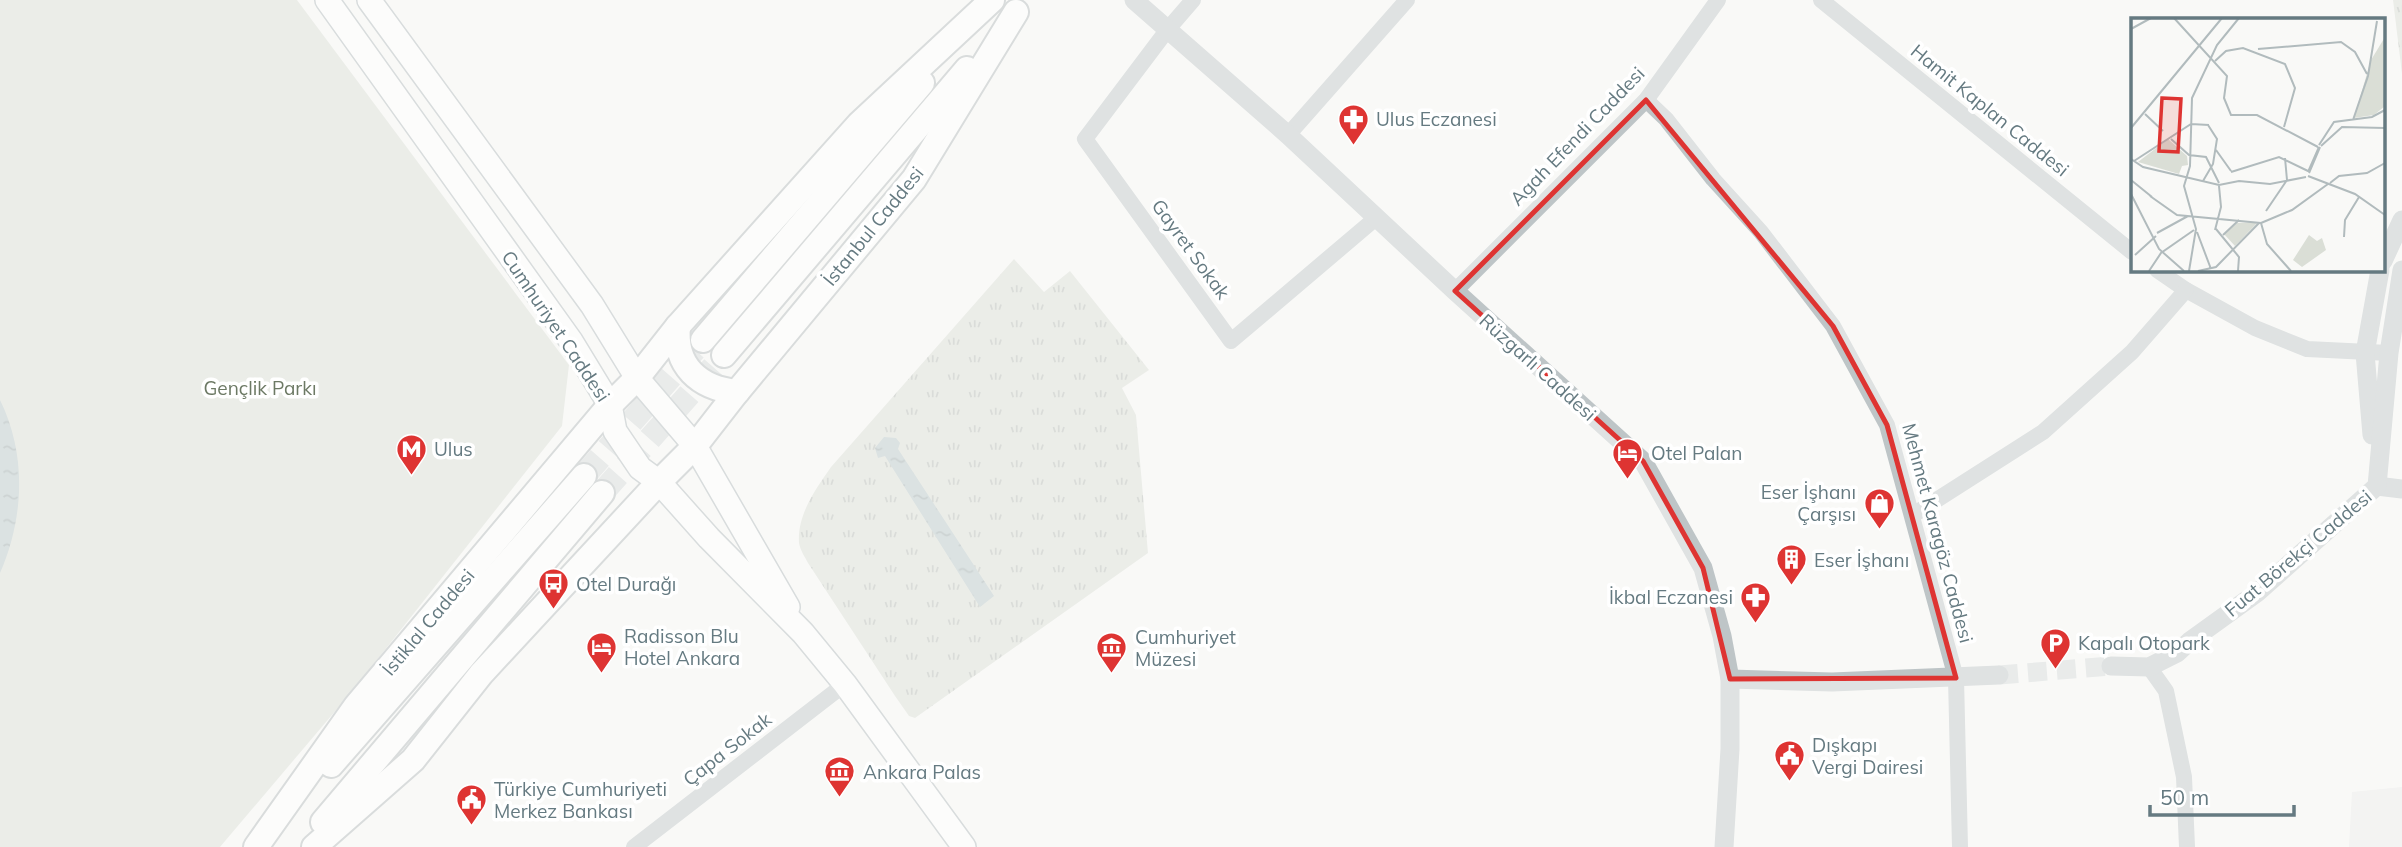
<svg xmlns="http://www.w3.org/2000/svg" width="2402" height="847" font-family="Mulish,sans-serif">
	<defs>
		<pattern id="grass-tufts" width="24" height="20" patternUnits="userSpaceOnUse" patternTransform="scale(1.75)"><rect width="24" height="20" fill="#daded6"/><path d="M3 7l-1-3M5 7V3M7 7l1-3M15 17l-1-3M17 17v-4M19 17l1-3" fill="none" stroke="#b4b9b3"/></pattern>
		<pattern id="water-ripples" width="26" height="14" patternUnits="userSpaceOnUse" patternTransform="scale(1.75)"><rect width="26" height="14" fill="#b5c5c7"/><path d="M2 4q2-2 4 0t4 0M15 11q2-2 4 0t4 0" fill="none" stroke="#97a5a7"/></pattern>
	</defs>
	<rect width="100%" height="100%" fill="#f9f9f7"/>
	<polygon fill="#eaeaea" points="2402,787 2402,847 2349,847 2352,792"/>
	<g fill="url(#grass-tufts)">
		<polygon points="2393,0 2402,0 2402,74"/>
		<path d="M1014 259 1044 292 1070 271 1149 370 1122 388 1136 415 1148 553 915 718 909 716 895 696 808 563C805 557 800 550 799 543 797 514 816 489 831 467Z"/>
	</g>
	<polygon fill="#daded6" points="0,0 297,0 569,365 562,426 354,689 220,847 0,847"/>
	<g fill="url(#water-ripples)">
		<path d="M0 400C27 455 24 518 0 573Z"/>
		<polygon points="884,437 896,438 900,443 898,449 994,596 980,607 885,456 878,458 875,448"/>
	</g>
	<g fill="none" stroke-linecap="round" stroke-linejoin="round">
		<polyline stroke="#d4d9da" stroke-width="19" stroke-dasharray="19 10" stroke-linecap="butt" points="1999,675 2111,666"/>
		<g stroke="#d4d9da" stroke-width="24" stroke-dasharray="24 12" stroke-linecap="butt">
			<polyline points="584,476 703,340"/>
			<polyline points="602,493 724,355"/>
		</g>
		<defs>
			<g id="secondary">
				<polyline points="327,0 571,341 610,405 615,431 640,468 659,482 709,538 803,633 845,684 964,847"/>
				<polyline points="369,0 592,305 637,378 695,446 788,607"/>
			</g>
			<g id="primary">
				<path d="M678 326C674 366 699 388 737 392"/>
				<polyline points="703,340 922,83"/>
				<polyline points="724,355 967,69"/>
				<polyline points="331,765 584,476"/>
				<polyline points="323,822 602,493"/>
				<polyline points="256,847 356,706 610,405 637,378 678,326 859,124 992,0"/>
				<polyline points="314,847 413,760 481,674 659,482 695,446 737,392 914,179 1016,12"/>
			</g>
		</defs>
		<use href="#secondary" stroke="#b0b9bc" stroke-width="26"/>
		<use href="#primary" stroke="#b2b9bb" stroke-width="28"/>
		<g stroke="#bec5c7" stroke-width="16">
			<polyline points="1193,0 1168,29 1085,139 1231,341 1376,218"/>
			<polyline points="1821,0 2132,252"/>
			<polyline points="1646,100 1666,119 1713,179 1761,232 1833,326 1887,425 1956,678 1960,847"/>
			<polyline points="1288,135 1407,0"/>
			<polyline points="2157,270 2186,290 2255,328 2307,349 2389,353"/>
			<polyline points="1455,291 1646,100 1718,0"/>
			<polyline points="1913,515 2043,432 2132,352 2186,290"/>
			<polyline points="2149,667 2166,691 2184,777 2187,847"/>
			<polyline points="634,847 845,684"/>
		</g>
		<g stroke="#bec5c7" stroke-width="19">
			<polyline points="1134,0 1288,135 1455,291 1643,461 1703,568 1722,636 1730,679 1730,749 1724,847"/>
			<polyline points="2383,261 2402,220"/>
			<polyline points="2372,435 2365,353 2380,270"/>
			<polyline points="2377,486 2402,489"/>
			<polyline points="2111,666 2149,667 2177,653 2190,641 2258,592 2377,486 2389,353 2402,270"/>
			<polyline points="1730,679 1832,682 1999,675"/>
		</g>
		<use href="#secondary" stroke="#fff" stroke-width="23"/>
		<use href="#primary" stroke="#fff" stroke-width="24"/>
	</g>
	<path d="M0 0H2402V847H0ZM1646 100 1833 326 1887 425 1956 678 1730 679 1703 568 1643 461 1455 291Z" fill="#f9f9f7" fill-opacity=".55" fill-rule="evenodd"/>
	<path fill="none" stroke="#de3432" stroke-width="5" stroke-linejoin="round" d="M1646 100 1833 326 1887 425 1956 678 1730 679 1703 568 1643 461 1455 291Z"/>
	<defs>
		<symbol id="pharmacy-pin" viewBox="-11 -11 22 30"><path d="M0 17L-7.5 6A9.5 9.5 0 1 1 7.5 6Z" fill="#de3432" stroke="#fff"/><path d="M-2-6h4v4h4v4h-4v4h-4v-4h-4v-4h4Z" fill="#fff"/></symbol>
		<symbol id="metro-pin" viewBox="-11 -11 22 30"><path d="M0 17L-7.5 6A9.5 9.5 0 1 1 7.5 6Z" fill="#de3432" stroke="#fff"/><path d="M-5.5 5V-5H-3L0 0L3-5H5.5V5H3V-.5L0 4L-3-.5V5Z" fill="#fff"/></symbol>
		<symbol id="hotel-pin" viewBox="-11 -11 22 30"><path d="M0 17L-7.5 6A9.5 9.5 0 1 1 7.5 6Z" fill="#de3432" stroke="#fff"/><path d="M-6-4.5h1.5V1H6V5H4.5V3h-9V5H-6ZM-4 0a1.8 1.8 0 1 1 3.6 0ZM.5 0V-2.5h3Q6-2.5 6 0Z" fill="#fff"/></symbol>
		<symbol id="shop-pin" viewBox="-11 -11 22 30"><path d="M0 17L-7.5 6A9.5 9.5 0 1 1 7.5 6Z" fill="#de3432" stroke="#fff"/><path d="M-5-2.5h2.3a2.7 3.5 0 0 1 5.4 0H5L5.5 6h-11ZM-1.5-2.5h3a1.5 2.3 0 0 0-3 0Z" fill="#fff"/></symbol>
		<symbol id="building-pin" viewBox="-11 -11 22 30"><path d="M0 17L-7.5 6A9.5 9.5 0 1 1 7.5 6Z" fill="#de3432" stroke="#fff"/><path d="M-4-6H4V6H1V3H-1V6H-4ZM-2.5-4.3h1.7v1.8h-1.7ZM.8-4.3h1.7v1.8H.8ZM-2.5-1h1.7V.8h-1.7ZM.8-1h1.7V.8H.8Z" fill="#fff"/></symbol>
		<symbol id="bus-pin" viewBox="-11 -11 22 30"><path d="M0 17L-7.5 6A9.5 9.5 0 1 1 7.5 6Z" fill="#de3432" stroke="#fff"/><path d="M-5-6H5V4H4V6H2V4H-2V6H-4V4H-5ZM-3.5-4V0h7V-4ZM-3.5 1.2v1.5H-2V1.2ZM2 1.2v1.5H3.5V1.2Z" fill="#fff"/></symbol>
		<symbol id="parking-pin" viewBox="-11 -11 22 30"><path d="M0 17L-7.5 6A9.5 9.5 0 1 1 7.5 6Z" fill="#de3432" stroke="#fff"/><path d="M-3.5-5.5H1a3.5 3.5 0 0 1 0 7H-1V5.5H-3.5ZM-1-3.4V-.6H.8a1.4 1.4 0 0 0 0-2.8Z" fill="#fff"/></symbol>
		<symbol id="museum-pin" viewBox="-11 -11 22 30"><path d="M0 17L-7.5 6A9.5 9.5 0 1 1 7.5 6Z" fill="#de3432" stroke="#fff"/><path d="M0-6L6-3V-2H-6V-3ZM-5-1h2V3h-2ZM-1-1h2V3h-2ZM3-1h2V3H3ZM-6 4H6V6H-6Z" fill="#fff"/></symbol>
		<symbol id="civic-pin" viewBox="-11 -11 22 30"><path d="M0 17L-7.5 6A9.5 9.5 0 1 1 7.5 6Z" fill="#de3432" stroke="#fff"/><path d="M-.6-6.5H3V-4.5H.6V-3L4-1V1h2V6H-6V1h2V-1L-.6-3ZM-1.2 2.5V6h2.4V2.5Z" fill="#fff"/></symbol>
	</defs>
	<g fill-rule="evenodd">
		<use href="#pharmacy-pin" x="1336" y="102" width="35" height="47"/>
		<use href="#metro-pin" x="394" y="432" width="35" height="47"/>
		<use href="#hotel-pin" x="1610" y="436" width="35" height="47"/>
		<use href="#shop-pin" x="1862" y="486" width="35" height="47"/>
		<use href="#building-pin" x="1774" y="542" width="35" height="47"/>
		<use href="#bus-pin" x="536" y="566" width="35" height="47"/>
		<use href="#pharmacy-pin" x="1738" y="580" width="35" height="47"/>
		<use href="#parking-pin" x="2038" y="626" width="35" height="47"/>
		<use href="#hotel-pin" x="584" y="630" width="35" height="47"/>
		<use href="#museum-pin" x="1094" y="630" width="35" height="47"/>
		<use href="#civic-pin" x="1772" y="738" width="35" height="47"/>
		<use href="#museum-pin" x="822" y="754" width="35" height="47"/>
		<use href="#civic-pin" x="454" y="782" width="35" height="47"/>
	</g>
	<g text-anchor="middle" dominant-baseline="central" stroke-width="7" stroke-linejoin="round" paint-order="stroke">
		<g font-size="19" fill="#657a81" stroke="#fff">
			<text transform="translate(1990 110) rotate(39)">Hamit Kaplan Caddesi</text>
			<text transform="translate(1577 136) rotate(-46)">Agah Efendi Caddesi</text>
			<text transform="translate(873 226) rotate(-51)">İstanbul Caddesi</text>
			<text transform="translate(1191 249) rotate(54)">Gayret Sokak</text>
			<text transform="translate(556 326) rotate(56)">Cumhuriyet Caddesi</text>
			<text transform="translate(1538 367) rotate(42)">Rüzgarlı Caddesi</text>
			<text transform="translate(1938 533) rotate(75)">Mehmet Karagöz Caddesi</text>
			<text transform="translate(2298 553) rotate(-40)">Fuat Börekçi Caddesi</text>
			<text transform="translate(428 622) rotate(-50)">İstiklal Caddesi</text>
			<text transform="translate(727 749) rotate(-38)">Çapa Sokak</text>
		</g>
		<g font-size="19" fill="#657a81" stroke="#fff" text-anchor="start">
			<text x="1376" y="119">Ulus Eczanesi</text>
			<text x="434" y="449">Ulus</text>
			<text x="1651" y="453">Otel Palan</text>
			<text x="1856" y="492" text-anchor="end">Eser İşhanı<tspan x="1856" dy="22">Çarşısı</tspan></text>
			<text x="1814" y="560">Eser İşhanı</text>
			<text x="576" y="584">Otel Durağı</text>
			<text x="1733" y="597" text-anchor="end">İkbal Eczanesi</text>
			<text x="624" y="636">Radisson Blu<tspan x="624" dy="22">Hotel Ankara</tspan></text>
			<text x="1135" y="637">Cumhuriyet<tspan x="1135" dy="22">Müzesi</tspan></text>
			<text x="2078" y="643">Kapalı Otopark</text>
			<text x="1812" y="745">Dışkapı<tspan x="1812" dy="22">Vergi Dairesi</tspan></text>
			<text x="863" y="772">Ankara Palas</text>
			<text x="494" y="789">Türkiye Cumhuriyeti<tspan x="494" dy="22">Merkez Bankası</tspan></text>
		</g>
		<g font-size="19" fill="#6c7964" stroke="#fff">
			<text x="260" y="388">Gençlik Parkı</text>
		</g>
	</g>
	<g transform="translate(2131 18)">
		<rect width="254" height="254" fill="#f9f9f7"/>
		<path d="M127 204 104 228 93 216 106 205Z" fill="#daded6"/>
		<path d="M254 19V88L243 97 223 100 240 42Z" fill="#daded6"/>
		<path d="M37 121 56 138 57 147 51 148 48 156 7 144ZM178 217 186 223 191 220 195 232 171 249 162 242Z" fill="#daded6"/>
		<path fill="none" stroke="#b1bbbd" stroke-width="2" d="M43 0 96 58 93 80 100 97H126L187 129M0 11 20 0M127 31 210 24 224 34 236 56M84 43 95 33 112 30 154 46 164 70 153 109M14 96 32 113M222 102 237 58 246 3M0 110 91 0M40 121 58 137 75 139 88 165M188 127 203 104 241 99 254 92M190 128 211 109 254 110M85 132 100 153M154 140 156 162M0 141 12 149 88 167 108 163 139 166 175 159M3 143 60 106 78 107M100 154 148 139 177 153M177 154 188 129M178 155 189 129M177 158 224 176 254 197M0 162 21 179M72 163 82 146 86 121 77 107M199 165 208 158 236 155 254 145M0 176 28 231 53 253M19 178 46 197 130 205M135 193 156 162M130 205 161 192 197 166M130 205 136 226 160 253M85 211 108 239 107 253M84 212 90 189 88 168M66 214 80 251M26 215 57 198M92 217 108 202M213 219 214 202 228 179M4 237 25 218M18 253 30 235 63 212M58 253 65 211 53 168 59 148 61 80 86 27 108 0M67 253 85 249 128 205"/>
		<path fill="#de3432" fill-opacity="0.15" stroke="#de3432" stroke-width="3.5" d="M31 80 50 81 47 134 28 133Z"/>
		<rect width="254" height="254" fill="none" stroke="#657a81" stroke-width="3.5"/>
	</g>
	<path d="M2150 805v10h144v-10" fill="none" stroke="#657a81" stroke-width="3.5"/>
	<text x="2160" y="805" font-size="21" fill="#657a81" stroke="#ffffff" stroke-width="5" paint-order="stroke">50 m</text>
</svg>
